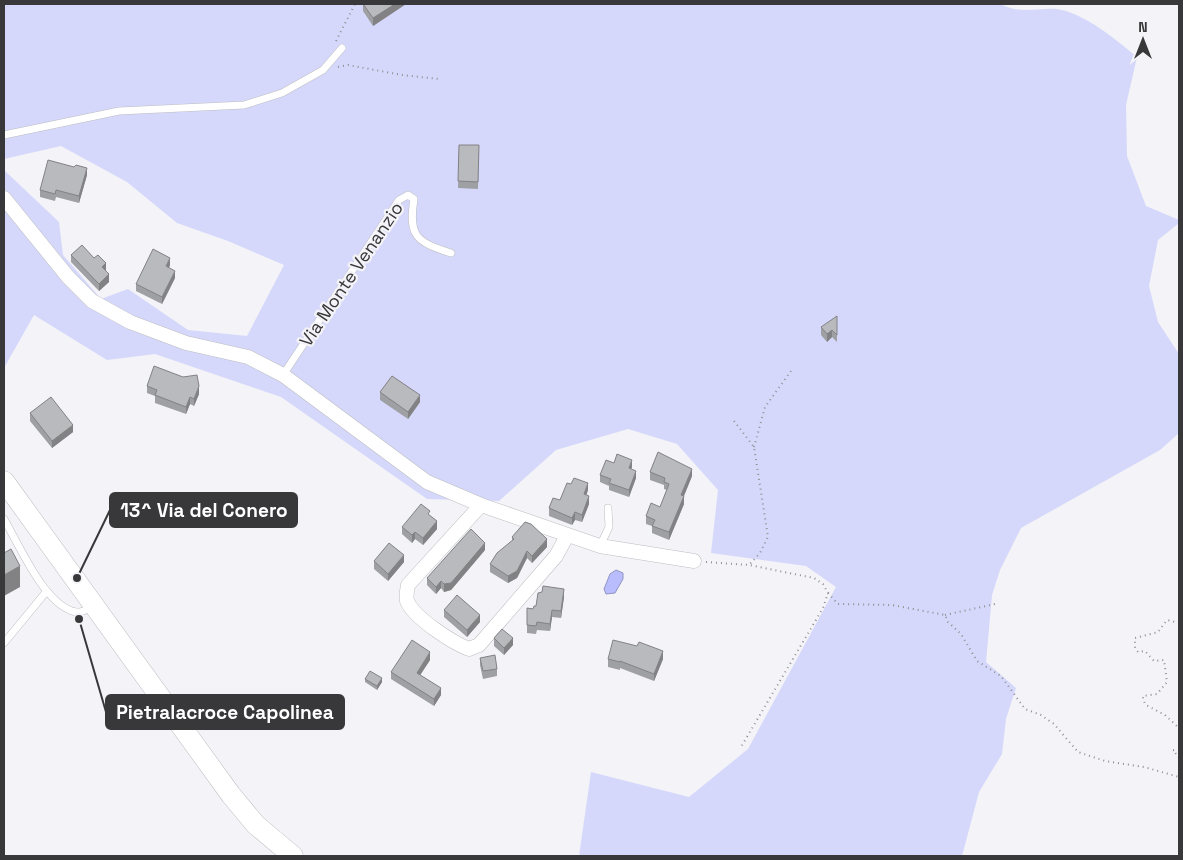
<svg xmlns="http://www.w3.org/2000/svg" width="1183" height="860" font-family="'Space Grotesk',sans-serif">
	<rect width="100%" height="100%" fill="#f3f3f8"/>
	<path fill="#d5d8fa" d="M4 4H1001C1024 17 1044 4 1066 11 1093 20 1115 39 1137 57L1126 105 1127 156 1146 206 1179 220V223L1158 240 1149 286 1158 322 1179 354V433L1160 450 1021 528 1000 570 992 595 986 662 1016 688 1006 719 1002 754 979 792 962 856H579L591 772 689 797 748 749 836 587 806 566 711 553 718 490 677 444 628 429 556 450 499 501 427 499 281 397 155 354 107 360 34 315 4 368V170L59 222 63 255 101 299 128 289 188 330 247 336 284 265 228 241 177 223 127 182 61 146 4 159Z"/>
	<polygon fill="#b9bcfd" stroke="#9294c2" points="616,570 623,573 623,579 615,593 606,594 604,589 610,574"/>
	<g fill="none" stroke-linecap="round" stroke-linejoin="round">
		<defs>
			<g id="service">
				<polyline points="4,135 119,111 244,105 282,93 323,70 342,48"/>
				<path d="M283 375 399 200 408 195 414 199C408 236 416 242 451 253"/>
				<path d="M4 519C19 545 43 601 72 611 80 614 86 610 93 606"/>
				<polyline points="600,546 609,527 608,508"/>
				<polyline points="4,643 46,592"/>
			</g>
			<g id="minor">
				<polyline points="4,198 68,277 92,301 130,322 186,343 248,357 283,375 427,482 481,505 600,546 694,561"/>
				<path d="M481 505 408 585C407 590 406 597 407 601 414 618 453 643 469 649L479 645 556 556 567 536"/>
			</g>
			<polyline id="secondary" points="4,481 231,795 256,825 293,856"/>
		</defs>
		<use href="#service" stroke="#bdbec2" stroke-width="8"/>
		<use href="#minor" stroke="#bdbec2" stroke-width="15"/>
		<use href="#secondary" stroke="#bdbec2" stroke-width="21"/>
		<g stroke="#909094" stroke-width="2" stroke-dasharray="1 4" stroke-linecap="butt">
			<polyline points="336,41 355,4"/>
			<polyline points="338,67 348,65 402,75 439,79"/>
			<polyline points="734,421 754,447 768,537 760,553 749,565"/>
			<polyline points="754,447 765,407 791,371"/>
			<polyline points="706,562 749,565 814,578 823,584 828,593 823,608 741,747"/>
			<polyline points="828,593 838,604 892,605 945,615 948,622 961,634 977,661 1001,676 1025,709 1041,715 1054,724 1078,752 1105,761 1144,767 1179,777"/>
			<polyline points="945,615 995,604"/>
			<polyline points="1179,623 1167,620 1158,632 1135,638 1135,648 1138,652 1145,651 1154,661 1164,660 1167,682 1157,694 1143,696 1143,700 1146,705 1165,715 1179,728"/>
			<polyline points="1179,751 1173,750 1179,758"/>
		</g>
		<use href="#service" stroke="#fff" stroke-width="7"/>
		<use href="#minor" stroke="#fff" stroke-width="14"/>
		<use href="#secondary" stroke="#fff" stroke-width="20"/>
	</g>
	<g fill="#9fa0a3">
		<polygon points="363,4 406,4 373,26 363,11"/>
		<polygon points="459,145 479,145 478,189 458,188"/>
		<polygon points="87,175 79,203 56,197 55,201 40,197 40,190"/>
		<polygon points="71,255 106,270 109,282 99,291 71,262"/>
		<polygon points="170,265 169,268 175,278 162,304 136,291 136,284"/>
		<polygon points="837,324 837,342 832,337 827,342 821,335 821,327"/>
		<polygon points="147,386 199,394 194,406 190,404 186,414 155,403 155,396 147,393"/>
		<polygon points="380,392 420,402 408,419 380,400"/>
		<polygon points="30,413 73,432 52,448 30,421"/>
		<polygon points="614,463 632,467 631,469 636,478 629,497 609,490 609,486 600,482 600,475"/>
		<polygon points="650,472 692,476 684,496 684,504 669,540 652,533 652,526 646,524 646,516 660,507 667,490 664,489 664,485 650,480"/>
		<polygon points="588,490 586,495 589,504 582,522 575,520 572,525 549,516 549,508 560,500"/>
		<polygon points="430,516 437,529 423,545 415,539 412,543 402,534 402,527"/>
		<polygon points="512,537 547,547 532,563 527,558 517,578 508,583 490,572 490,564 512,541"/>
		<polygon points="485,550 451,590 444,592 441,588 436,594 427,585 427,578"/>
		<polygon points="374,561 404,562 388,581 374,569"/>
		<polygon points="564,597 561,618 552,617 550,631 537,630 536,634 527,633 527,608 533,609 536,606"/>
		<polygon points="444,610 480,622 467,637 444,617"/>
		<polygon points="494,638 513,645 504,655 494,646"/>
		<polygon points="637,646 663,659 654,681 620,668 620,670 608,667 608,659"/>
		<polygon points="480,658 497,669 497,676 483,679 480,665"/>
		<polygon points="430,660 420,675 441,695 434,706 391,679 391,672"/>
		<polygon points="365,679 382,682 377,690 365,682"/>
	</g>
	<g fill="#828285">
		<polygon points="395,4 406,4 373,26 373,18"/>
		<polygon points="87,168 87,175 79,203 79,196"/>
		<polygon points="170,258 170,265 166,274 166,266"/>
		<polygon points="106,263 106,270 102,274 102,267"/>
		<polygon points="175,271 175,278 162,304 162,297"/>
		<polygon points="109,274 109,282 99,291 99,284"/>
		<polygon points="832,330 832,337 827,342 827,334"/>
		<polygon points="199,386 199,394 194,406 194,399"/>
		<polygon points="420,395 420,402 408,419 408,412"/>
		<polygon points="190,397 190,404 186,414 186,407"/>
		<polygon points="73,425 73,432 52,448 52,441"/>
		<polygon points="632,460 632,467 629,476 629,468"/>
		<polygon points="692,469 692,476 681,503 681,495"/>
		<polygon points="636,471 636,478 629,497 629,490"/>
		<polygon points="588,483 588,490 584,502 584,494"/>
		<polygon points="589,496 589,504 582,522 582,515"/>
		<polygon points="684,496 684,504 669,540 669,532"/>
		<polygon points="575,512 575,520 572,525 572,518"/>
		<polygon points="437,521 437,529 423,545 423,538"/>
		<polygon points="415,532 415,539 412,543 412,535"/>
		<polygon points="547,539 547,547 532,563 532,556"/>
		<polygon points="485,543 485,550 451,590 444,592 444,584"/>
		<polygon points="527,551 527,558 517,578 508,583 508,576"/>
		<polygon points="404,555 404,562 388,581 388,574"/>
		<polygon points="20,566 20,587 4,596 4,575"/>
		<polygon points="441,581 441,588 436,594 436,587"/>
		<polygon points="564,589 564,597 561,618 561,611"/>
		<polygon points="552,610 552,617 550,631 550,624"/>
		<polygon points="480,615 480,622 467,637 467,630"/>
		<polygon points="513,638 513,645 504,655 504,648"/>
		<polygon points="663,651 663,659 654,681 654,674"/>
		<polygon points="430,652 430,660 417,680 417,673"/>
		<polygon points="382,678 382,682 377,690 377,686"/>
		<polygon points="441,688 441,695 434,706 434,699"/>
	</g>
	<g fill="#b9babe" stroke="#828285">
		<polygon points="363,4 395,4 373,18"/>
		<polygon points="459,145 479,145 478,182 458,181"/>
		<polygon points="48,160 74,167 76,165 87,168 79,196 56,190 55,194 40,190"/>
		<polygon points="82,245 94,258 98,255 106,263 102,267 109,274 99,284 71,255"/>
		<polygon points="153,249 170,258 166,266 175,271 162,297 136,284"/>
		<polygon points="837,316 837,335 832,330 827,334 821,327"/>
		<polygon points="154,366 183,377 197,375 199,386 194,399 190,397 186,407 155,395 157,390 147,386"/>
		<polygon points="392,376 420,395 408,412 380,392"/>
		<polygon points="51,397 73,425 52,441 30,413"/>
		<polygon points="658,452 692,469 681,495 684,496 669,532 652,526 655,520 646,516 651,503 660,507 669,484 664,482 665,478 650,472"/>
		<polygon points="617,454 632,460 629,468 636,471 629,490 609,483 611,479 600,475 606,460 614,463"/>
		<polygon points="574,478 588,483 584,494 589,496 582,515 575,512 572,518 549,508 553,498 560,500 567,483 571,484"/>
		<polygon points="421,504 430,511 428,514 437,521 423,538 415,532 412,535 402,527"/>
		<polygon points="525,522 531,524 547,539 532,556 527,551 517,571 508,576 490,564 497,553 514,539 512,537"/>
		<polygon points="471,529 485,543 451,583 444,584 441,581 436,587 427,578"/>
		<polygon points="389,543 404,555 388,574 374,561"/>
		<polygon points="11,549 20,566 4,575 4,552 4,553"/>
		<polygon points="543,586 564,589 561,611 552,610 550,624 537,622 536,626 527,625 527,608 533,609 534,606 536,606 538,593 542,592"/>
		<polygon points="457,595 480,615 467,630 444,610"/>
		<polygon points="502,629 513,638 504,648 494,638"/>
		<polygon points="412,640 430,652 417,673 441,688 434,699 391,672"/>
		<polygon points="613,640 637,646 639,642 663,651 654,674 620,661 620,662 608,659"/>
		<polygon points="495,655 497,669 483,671 480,658"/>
		<polygon points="370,671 382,678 377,686 365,679"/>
	</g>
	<g text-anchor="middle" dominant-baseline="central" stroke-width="4.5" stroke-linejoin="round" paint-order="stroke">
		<g font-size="18" fill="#38383a" stroke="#f3f3f8">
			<text transform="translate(351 274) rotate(-56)">Via Monte Venanzio</text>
		</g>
	</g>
	<path fill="none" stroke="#38383a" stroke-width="2" d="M77 578L110 510M79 619L106 712"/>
	<g fill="#38383a" stroke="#f3f3f8" stroke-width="2">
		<circle cx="77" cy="578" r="5"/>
		<circle cx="79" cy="619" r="5"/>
	</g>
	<g fill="#38383a" stroke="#38383a" stroke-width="2">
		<rect x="110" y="493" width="187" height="34" rx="5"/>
		<rect x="106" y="695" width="238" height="34" rx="5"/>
	</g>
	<g font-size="19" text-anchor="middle" font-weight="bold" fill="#fff">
		<text x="204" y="517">13^ Via del Conero</text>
		<text x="225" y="719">Pietralacroce Capolinea</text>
	</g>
	<rect width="1183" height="860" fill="none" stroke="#38383a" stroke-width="10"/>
	<g transform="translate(1143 40)" stroke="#f3f3f8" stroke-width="4" paint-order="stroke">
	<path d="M0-4L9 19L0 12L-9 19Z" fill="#38383a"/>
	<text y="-8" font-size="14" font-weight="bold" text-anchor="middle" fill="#38383a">N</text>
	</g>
</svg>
